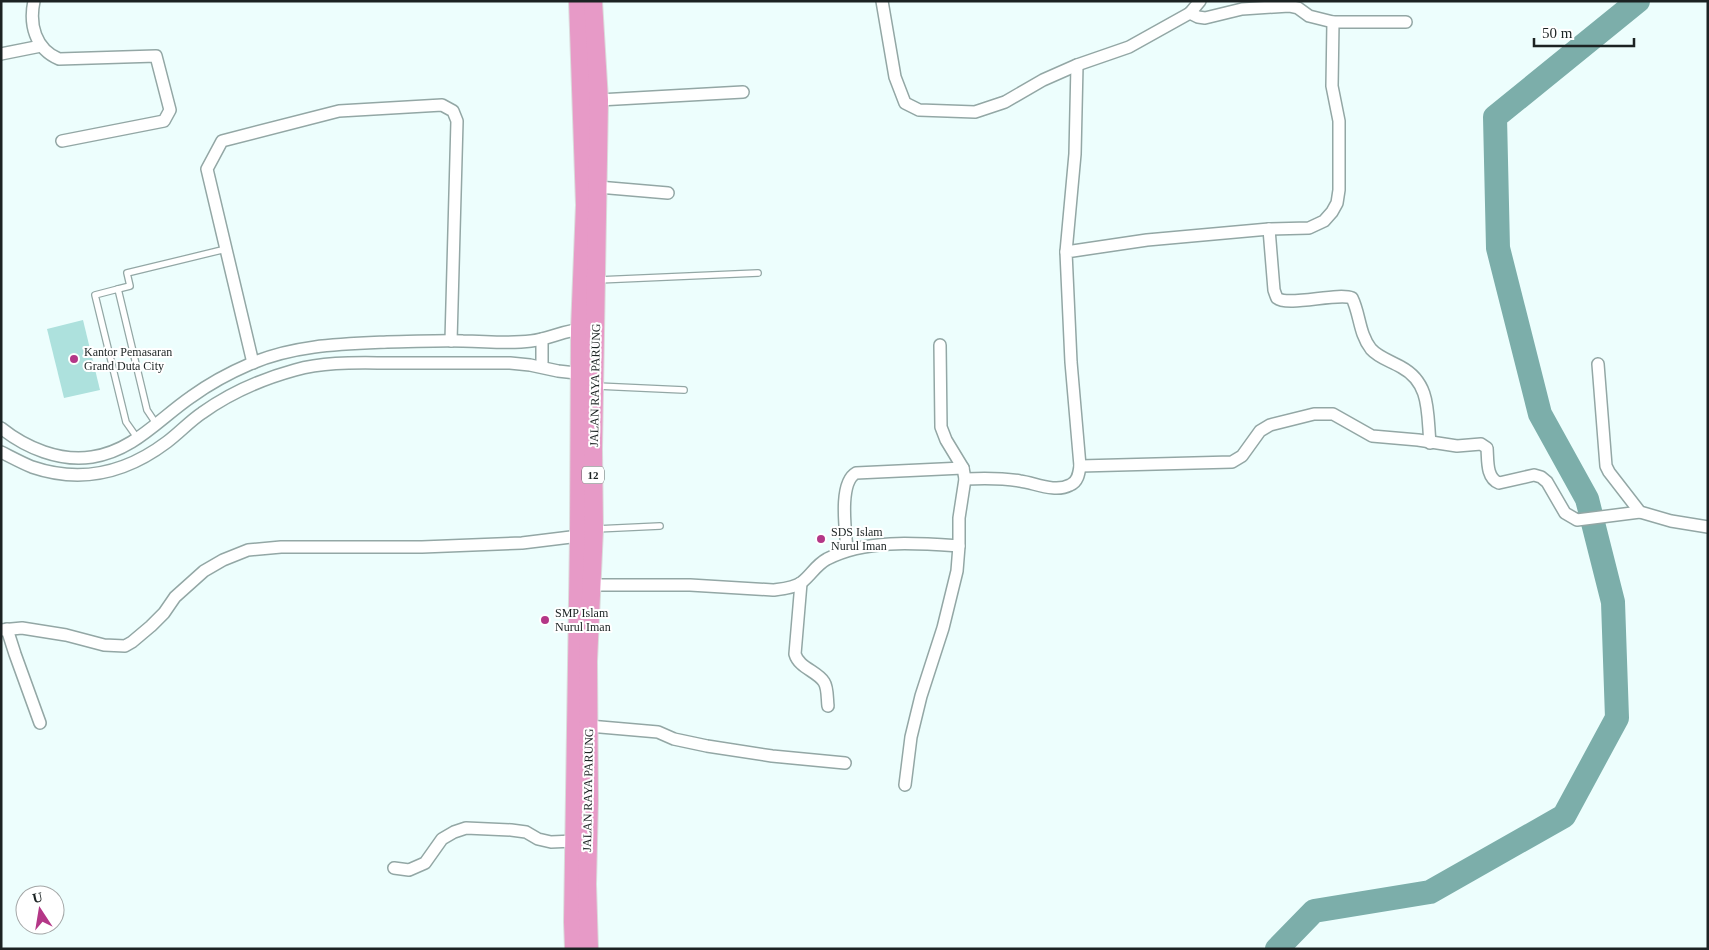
<svg xmlns="http://www.w3.org/2000/svg" width="1709" height="950" font-family="Georgia,serif">
	<rect width="100%" height="100%" fill="#edfefd"/>
	<g fill="none" stroke-linecap="round" stroke-linejoin="round">
		<polyline stroke="#7caeaa" stroke-width="24" points="1277,949 1314,911 1430,892 1564,816 1617,718 1613,602 1587,499 1540,414 1498,248 1495,117 1638,1"/>
	</g>
	<polygon fill="#ade1dd" points="83,320 100,390 64,398 47,329"/>
	<g fill="none" stroke-linecap="round" stroke-linejoin="round">
		<defs>
			<g id="service">
				<polyline points="598,280 758,273"/>
				<polyline points="118,289 130,286 127,273 226,249"/>
				<polyline points="597,386 684,390"/>
				<polyline points="138,439 126,422 95,295 118,289 147,410 157,425"/>
				<polyline points="596,529 660,526"/>
			</g>
			<g id="minor">
				<path d="M34 1C29 24 35 49 59 59L156 56 170 110 164 121 62 141"/>
				<polyline points="882,1 895,77 905,103 919,110 975,112 1005,102 1043,80 1077,65 1129,47 1190,13 1200,1"/>
				<polyline points="1190,13 1198,17 1205,18 1242,9 1289,6 1298,8 1309,16 1333,22 1406,22"/>
				<polyline points="1,54 41,46"/>
				<polyline points="599,100 743,92"/>
				<polyline points="598,187 668,193"/>
				<path d="M1269 229 1274 290C1275 293 1276 296 1277 298 1288 307 1338 292 1352 298 1360 314 1359 334 1371 349 1379 358 1391 361 1401 367 1431 383 1427 413 1430 443"/>
				<polyline points="1066,252 1075,154 1077,65"/>
				<polyline points="542,339 542,366"/>
				<polyline points="253,363 207,169 222,141 339,111 442,105 453,111 457,121 451,341"/>
				<polyline points="1598,364 1606,466 1609,472 1640,512 1671,521 1708,527"/>
				<path d="M1 428C26 448 60 462 92 457 133 451 159 419 191 397 209 384 229 373 250 364 294 345 340 344 387 342 412 342 437 340 463 341 485 341 508 344 531 341 550 339 566 329 586 329"/>
				<path d="M1 452C11 457 22 463 32 467 82 484 126 473 167 442 179 433 190 421 202 413 230 393 262 379 295 370 326 361 360 363 393 363 432 363 471 363 510 363L530 365 558 371 585 374"/>
				<path d="M1080 466 1232 462 1242 456 1260 431 1270 425 1314 414H1333L1372 436 1418 440 1457 446 1481 444 1487 448C1488 460 1486 478 1499 483L1534 475 1541 477 1547 482 1565 513 1577 520 1640 512"/>
				<path d="M965 479C984 478 1002 478 1020 481 1035 483 1055 493 1070 485 1078 482 1079 473 1080 466L1071 362 1066 252 1147 240 1269 229 1309 228 1324 221 1332 212 1337 203 1339 190V121L1332 86 1333 22"/>
				<path d="M847 550C846 533 838 483 856 473L963 468"/>
				<path d="M801 583 795 654C799 668 817 671 824 682 828 688 827 699 828 706"/>
				<path d="M591 585H690L773 590C781 589 795 588 802 582 811 575 816 565 827 559 866 539 916 543 959 546V518L965 479 963 468 946 440 941 427 940 345"/>
				<polyline points="7,629 15,654 40,723"/>
				<polyline points="1,630 22,628 66,635 104,645 125,646 132,642 151,626 164,613 175,597 204,571 223,560 248,550 281,547 422,547 522,543 579,536"/>
				<polyline points="589,726 658,732 674,739 707,746 772,756 845,763"/>
				<polyline points="905,785 911,737 921,696 943,628 957,571 959,546"/>
				<polyline points="394,868 409,870 425,863 442,839 454,832 466,828 511,830 526,832 538,839 551,842 574,841"/>
			</g>
			<g id="trunk">
				<polyline points="574,949 573,922 579,536 580,329 585,205 578,1"/>
				<polyline points="589,949 587,884 589,801 588,661 594,529 593,449 599,100 593,1"/>
			</g>
		</defs>
		<use href="#service" stroke="#93a7a5" stroke-width="8"/>
		<use href="#minor" stroke="#93a7a5" stroke-width="14"/>
		<use href="#trunk" stroke="#dbdcdc" stroke-width="20"/>
		<use href="#service" stroke="#fff" stroke-width="5.5"/>
		<use href="#minor" stroke="#fff" stroke-width="11"/>
		<use href="#trunk" stroke="#e79ac7" stroke-width="18"/>
	</g>
	<g fill="#b43787" stroke="#fff" stroke-width="2">
		<circle cx="74" cy="359" r="5"/>
		<circle cx="821" cy="539" r="5"/>
		<circle cx="545" cy="620" r="5"/>
	</g>
	<g text-anchor="middle" dominant-baseline="central" stroke-width="4" stroke-linejoin="round" paint-order="stroke">
		<rect fill="#fff" stroke="#606565" stroke-width="1" x="582" y="466.5" width="22" height="17" rx="4"/>
		<g font-size="11" font-weight="bold" fill="#1c2323">
			<text x="593" y="475">12</text>
		</g>
		<g font-size="12" fill="#1c2323" stroke="#fff" text-anchor="start">
			<text x="84" y="352">Kantor Pemasaran<tspan x="84" dy="14">Grand Duta City</tspan></text>
			<text x="831" y="532">SDS Islam<tspan x="831" dy="14">Nurul Iman</tspan></text>
			<text x="555" y="613">SMP Islam<tspan x="555" dy="14">Nurul Iman</tspan></text>
		</g>
		<g font-size="12" fill="#1c2323" stroke="#fff">
			<text transform="translate(595 385) rotate(-89)">JALAN RAYA PARUNG</text>
			<text transform="translate(588 790) rotate(-89)">JALAN RAYA PARUNG</text>
		</g>
	</g>
	<rect width="1709" height="950" fill="none" stroke="#1c2323" stroke-width="5"/>
	<g transform="translate(40 910) rotate(348)"><circle r="24" fill="#ffffff" stroke="#a4a7a7"/>
	<path d="M0-4L9 19L0 12L-9 19Z" fill="#b43787"/>
	<text y="-8" font-size="14" font-weight="bold" text-anchor="middle" fill="#1c2323">U</text>
	</g>
	<path d="M1534 38v8h100v-8" fill="none" stroke="#1c2323" stroke-width="2.5"/>
	<text x="1542" y="38" font-size="15" fill="#1c2323" stroke="#ffffff" stroke-width="4" paint-order="stroke">50 m</text>
</svg>
